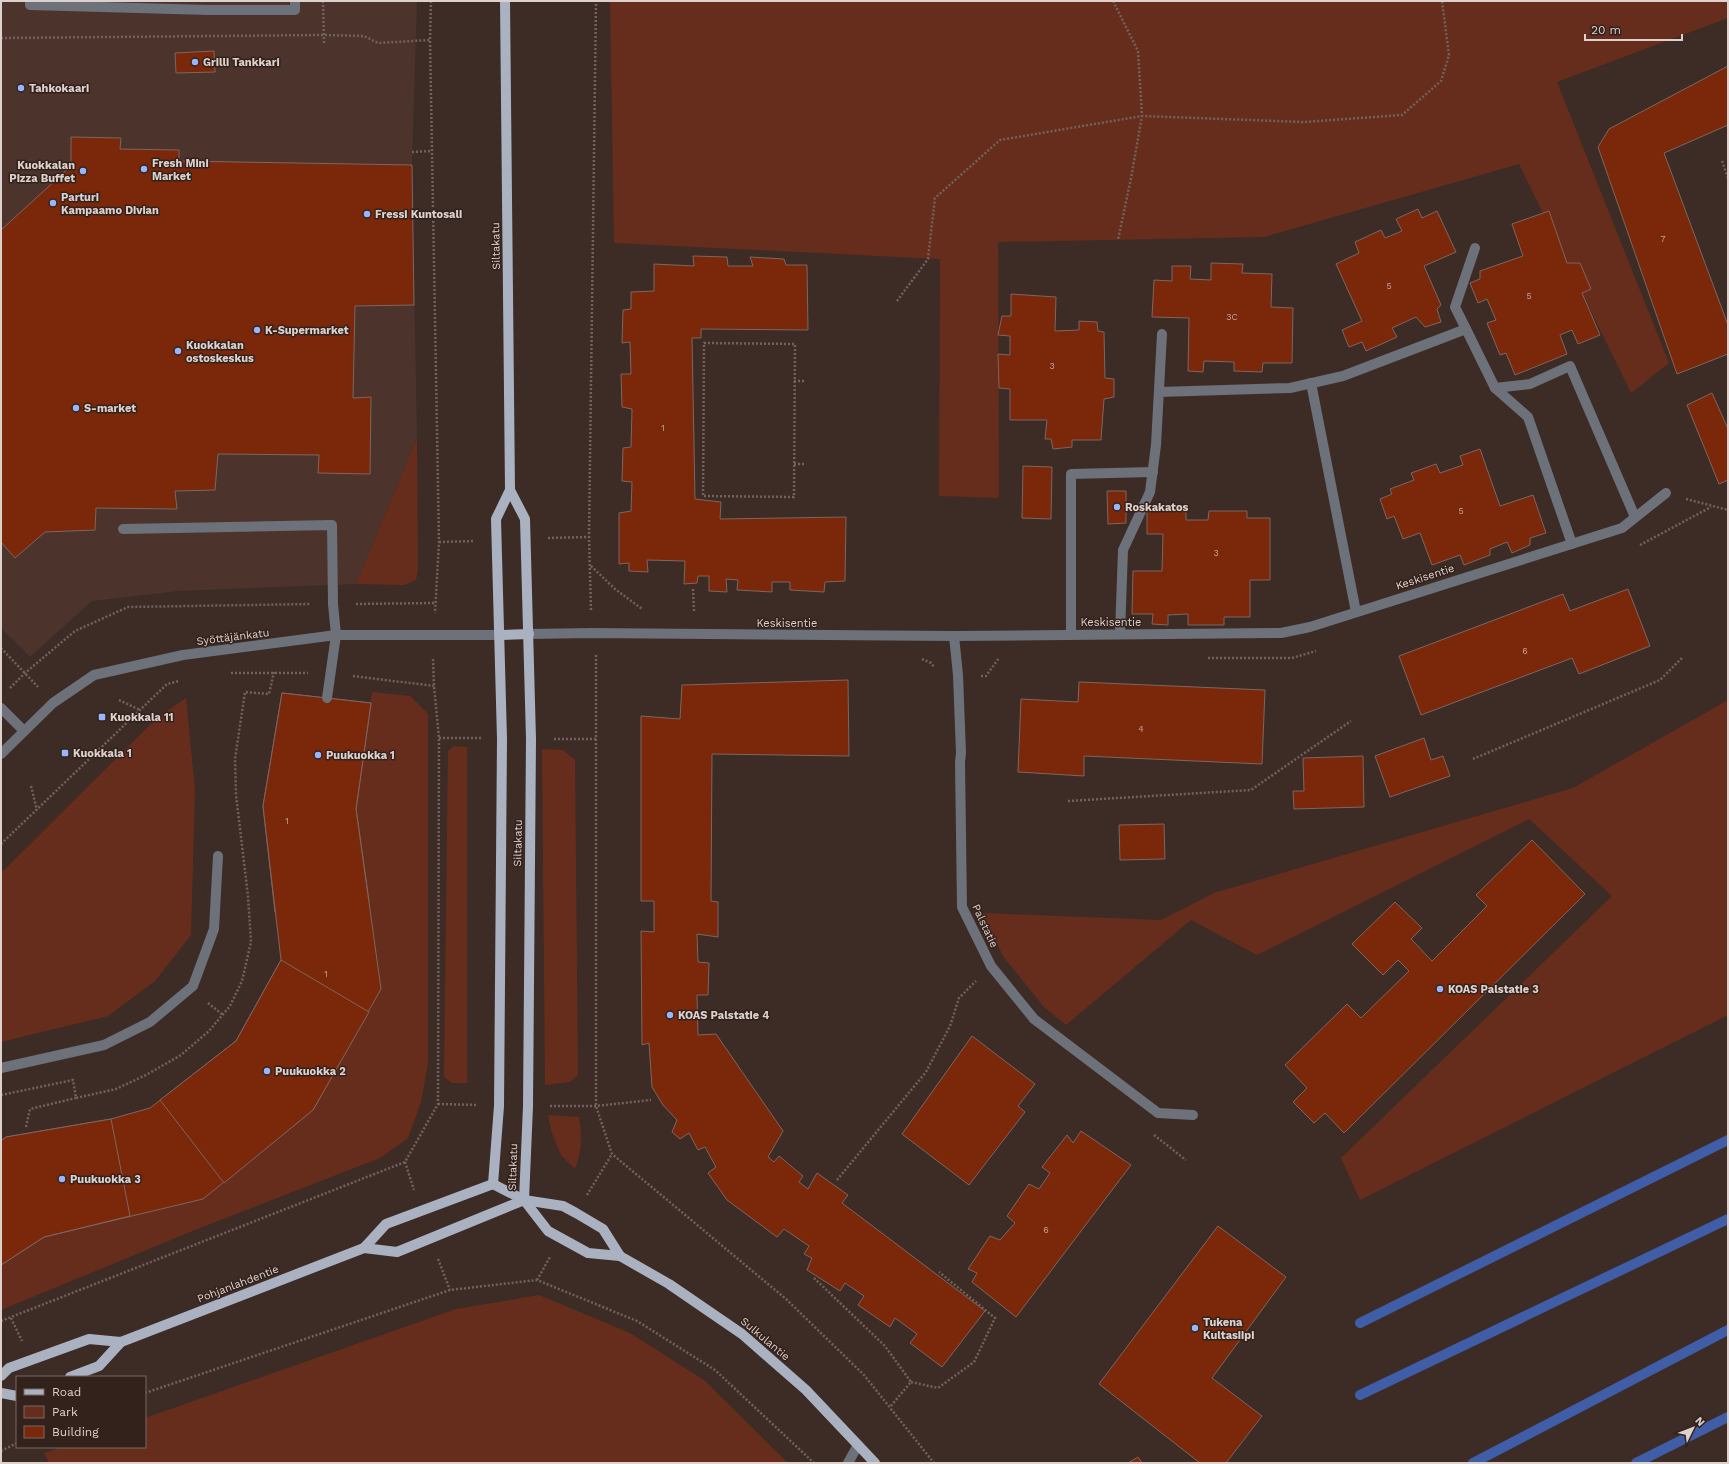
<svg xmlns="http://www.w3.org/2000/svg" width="1729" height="1464" font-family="'Work Sans',sans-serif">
	<rect width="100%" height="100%" fill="#3d2b26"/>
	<polygon fill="#4c332b" points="1,1 417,1 412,165 417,438 356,584 179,591 92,601 30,657 1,628"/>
	<g fill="#672d1c">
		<polygon points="610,1 1728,1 1728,18 1557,82 1669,363 1631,393 1519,164 1264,237 998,242 999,498 939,496 940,259 614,243"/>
		<polygon points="417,438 418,569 416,580 404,585 356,584"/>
		<polygon points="372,692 410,696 428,714 428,1063 421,1102 408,1138 380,1158 195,1230 1,1310 1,1265 44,1237 203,1199 313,1110 381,989 356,809"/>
		<polygon points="186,698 195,790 191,935 155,981 108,1016 1,1042 1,873 157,718"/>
		<polygon points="1728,700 1728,1015 1360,1200 1341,1158 1612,896 1529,819 1257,955 1191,920 1066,1025 1044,1007 1003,956 982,913 1161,920 1214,893 1573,788"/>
		<polygon points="454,746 467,747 467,1083 452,1083 444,1077 448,751"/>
		<polygon points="542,749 563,750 575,760 578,1075 570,1082 545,1085"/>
		<path d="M548 1115 579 1117C582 1136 582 1151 575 1169L561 1155 552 1133Z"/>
		<polygon points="539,1295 630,1333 704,1380 788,1463 49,1463 44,1453 62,1447 145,1447 145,1418 456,1309"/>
	</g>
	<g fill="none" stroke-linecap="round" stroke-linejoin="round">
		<g stroke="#405da7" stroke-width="10">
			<polyline points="1360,1323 1728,1140"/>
			<polyline points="1360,1395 1728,1219"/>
			<polyline points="1473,1463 1728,1330"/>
			<polyline points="1636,1463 1728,1417"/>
		</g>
	</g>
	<g fill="#7b270a" stroke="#7c6761">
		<polygon points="214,51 215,72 176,73 175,53"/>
		<polygon points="1728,66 1728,125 1664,153 1728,325 1728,354 1677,374 1598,147 1609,129"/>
		<polygon points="71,137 121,138 120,149 179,150 179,161 412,165 414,305 355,306 353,398 371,397 370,474 318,473 319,455 218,454 215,490 175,491 177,509 96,508 95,530 45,532 15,558 1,542 1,230 71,166"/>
		<polygon points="1418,209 1422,218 1437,211 1456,252 1424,266 1441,305 1437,309 1441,322 1425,327 1416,317 1392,328 1397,337 1366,351 1362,342 1349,347 1342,330 1362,321 1336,264 1359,253 1355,242 1381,230 1385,238 1402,231 1396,219"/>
		<polygon points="1549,211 1567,263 1580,263 1591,289 1582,293 1600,335 1578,344 1572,330 1560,335 1567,354 1515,375 1506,353 1500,355 1487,323 1496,320 1487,299 1478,303 1470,283 1480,279 1480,271 1523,256 1512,224"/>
		<polygon points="693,256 727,257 728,266 753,266 750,257 784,259 786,265 807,265 808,330 701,329 701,338 692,338 695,499 721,502 720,519 846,517 845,581 825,582 824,592 790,590 790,582 772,582 772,592 737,590 738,580 726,579 727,592 709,591 709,576 698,576 697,583 684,584 685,561 647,560 648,572 629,571 629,563 619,564 619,513 631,511 632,482 622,481 623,448 631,447 632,409 622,407 621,374 631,374 630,342 622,343 623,310 631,309 631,292 654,291 654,264 694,266"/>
		<polygon points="1211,263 1243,264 1242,273 1272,274 1271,307 1293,308 1292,363 1263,363 1262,372 1234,371 1234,362 1204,361 1203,372 1188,371 1189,318 1152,317 1154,280 1172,281 1172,266 1191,266 1190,279 1211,280"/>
		<polygon points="1011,294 1056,297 1055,331 1079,330 1079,321 1097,322 1098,331 1104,332 1105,378 1114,379 1114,397 1104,399 1101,440 1072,440 1072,447 1053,449 1051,439 1045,439 1047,420 1010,420 1010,389 999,388 998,354 1010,355 1010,336 998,335 1002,316 1011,316"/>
		<polygon points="1712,393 1728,429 1728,480 1719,484 1687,405"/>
		<polygon points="1480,449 1500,506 1533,495 1546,533 1530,538 1530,545 1512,553 1507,542 1490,549 1490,555 1464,565 1460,555 1432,565 1420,533 1403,539 1394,516 1387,519 1380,499 1392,494 1390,489 1414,480 1411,473 1436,464 1440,473 1463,465 1460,456"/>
		<polygon points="1023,466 1052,467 1051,519 1022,518"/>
		<polygon points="1107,491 1126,491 1126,523 1108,524"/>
		<polygon points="1147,511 1186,511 1186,520 1208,520 1209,511 1247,511 1247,518 1270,518 1270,580 1250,580 1250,617 1224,617 1224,625 1188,625 1188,614 1168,615 1168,625 1152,624 1153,614 1132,614 1133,571 1162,571 1163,534 1147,534"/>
		<polygon points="1628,589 1650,646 1579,674 1572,658 1421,715 1399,656 1563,594 1570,611"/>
		<polygon points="848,680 849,756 712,754 711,901 718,902 718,937 697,934 698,962 709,963 708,995 697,995 698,1035 716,1034 783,1131 768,1157 774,1162 779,1156 803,1176 799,1182 808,1189 817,1173 848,1195 842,1203 985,1311 942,1367 910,1343 917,1334 895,1318 890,1327 858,1305 864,1296 845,1283 840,1291 807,1270 812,1258 804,1254 809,1246 784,1229 777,1237 727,1200 708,1173 716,1167 705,1147 698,1150 689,1133 680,1139 672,1132 677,1120 663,1105 652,1087 649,1043 642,1045 641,931 654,932 654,901 641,901 641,716 680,719 682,685"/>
		<polygon points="1079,682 1265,690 1262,764 1084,756 1084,776 1018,772 1021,699 1078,702"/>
		<polygon points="282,693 371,703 356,809 369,901 275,912 263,806"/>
		<polygon points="282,693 371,703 356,809 381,989 313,1110 203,1199 44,1237 1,1265 1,1141 6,1137 111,1119 150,1108 236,1041 281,960 263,806"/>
		<polygon points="1424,738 1431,760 1443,756 1450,776 1390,797 1375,756"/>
		<polygon points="1363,756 1364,807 1294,809 1293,791 1304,791 1303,758"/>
		<polygon points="1164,824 1165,859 1120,860 1119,825"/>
		<polygon points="1532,840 1585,894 1344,1133 1325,1113 1314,1123 1293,1102 1307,1088 1285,1065 1347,1004 1361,1018 1409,971 1398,960 1383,975 1352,944 1395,902 1422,928 1411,939 1432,961 1487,906 1476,895"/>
		<polygon points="281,960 369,1012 313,1110 224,1183 160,1100 236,1041"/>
		<polygon points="972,1036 1035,1084 1018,1106 1025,1112 969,1185 902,1134"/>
		<polygon points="111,1119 130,1216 44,1237 1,1265 1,1141 6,1137"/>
		<polygon points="1081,1131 1131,1165 1016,1317 972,1282 977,1273 968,1269 990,1236 1000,1240 1015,1223 1007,1216 1029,1184 1039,1189 1050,1173 1042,1167 1067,1135 1073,1143"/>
		<polygon points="1218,1226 1286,1277 1212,1378 1262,1416 1226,1463 1200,1463 1099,1384"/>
		<polygon points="1138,1457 1142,1463 1128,1463"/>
	</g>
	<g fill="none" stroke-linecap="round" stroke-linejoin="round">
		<g stroke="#72625d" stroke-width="2.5" stroke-dasharray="2 2" stroke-linecap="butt">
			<polyline points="323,1 324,43"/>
			<polyline points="431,1 430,40 439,542 435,613"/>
			<polyline points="1113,1 1138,51 1142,116 1131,178 1118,240"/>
			<polyline points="1,38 323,35 364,36 378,43 430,40"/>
			<polyline points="412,152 431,151"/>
			<polyline points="1722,161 1728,178"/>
			<polyline points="897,301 928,259 935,198 1000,140 1142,116 1304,122 1402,115 1441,81 1449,55 1442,1"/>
			<polygon points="704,343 795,344 794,497 703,496"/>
			<polyline points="794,381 804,381"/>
			<polyline points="794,464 804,464"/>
			<polyline points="1686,499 1728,510"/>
			<polyline points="548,538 589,537"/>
			<polyline points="439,542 475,541"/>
			<polyline points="1640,545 1711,507"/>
			<polyline points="591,566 615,589 642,609"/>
			<polyline points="693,589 694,611"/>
			<polyline points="356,604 435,603"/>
			<polyline points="591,610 589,537 596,1"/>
			<polyline points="1,648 38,687"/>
			<polyline points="596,655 596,1106 612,1154 786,1299 864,1375 934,1463"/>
			<polyline points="1208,658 1292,658 1316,651"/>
			<polyline points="922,659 931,663 934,667"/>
			<polyline points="231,673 308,673"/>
			<polyline points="353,676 434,686"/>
			<polyline points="981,676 986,676 999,658"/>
			<polyline points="10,688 25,673 75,631 128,607 311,604"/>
			<polyline points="119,700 140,710"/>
			<polyline points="439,738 481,738"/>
			<polyline points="554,739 597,739"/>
			<polyline points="1473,759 1660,680 1682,658"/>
			<polyline points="31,786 37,810"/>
			<polyline points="1068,801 1251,790 1351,721"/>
			<polyline points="1,844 167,684 179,681"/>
			<polyline points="208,1003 223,1015"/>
			<polyline points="1,1095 73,1080 76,1098 116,1089 146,1075 181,1055 209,1031 230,1006 242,981 251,942 248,896 236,795 235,759 245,692 269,694 274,672"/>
			<polyline points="438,1104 477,1105"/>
			<polyline points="550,1106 596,1106 651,1100"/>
			<polyline points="26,1127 30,1109 76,1098"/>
			<polyline points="1154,1135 1186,1160"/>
			<polyline points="405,1162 414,1190"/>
			<polyline points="837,1180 926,1072 950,1026 959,998 976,981"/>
			<polyline points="587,1195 612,1154"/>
			<polyline points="438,1259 450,1290"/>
			<polyline points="814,1278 885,1346 911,1382 890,1407"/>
			<polyline points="537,1280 550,1257"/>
			<polyline points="11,1318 22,1341"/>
			<polyline points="1,1321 405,1162 438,1104 439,738 434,686 433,658"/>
			<polyline points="911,1382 938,1388 974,1362 995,1318 939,1272"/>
			<polyline points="145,1393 450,1290 537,1280 637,1321 715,1370 814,1463"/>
			<polyline points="1,1451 17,1443"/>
		</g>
		<g stroke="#6d7179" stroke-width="10">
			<polyline points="30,1 30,5 209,10 295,10 295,1"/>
			<polyline points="1466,329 1495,388 1528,417 1572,544"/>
			<polyline points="1311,383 1356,612"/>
			<polyline points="1495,388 1530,384 1570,366 1635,517"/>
			<polyline points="1159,392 1290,388 1343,376 1466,329 1455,307 1475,248"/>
			<polyline points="123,529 332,525 333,604 336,635 327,698"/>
			<polyline points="529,634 592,633 954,636 1281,633 1310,627 1622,528 1666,493"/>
			<polyline points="1120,634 1123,550 1150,492 1156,445 1162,334"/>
			<polyline points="1071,635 1071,474 1153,472"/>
			<polyline points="954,636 958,675 961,753 960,762 962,907 991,966 1034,1019 1158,1113 1193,1115"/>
			<polyline points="1,708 24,731"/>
			<polyline points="1,754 53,703 94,675 183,655 336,635 500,635"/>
			<polyline points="1,1068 104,1045 150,1022 193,986 214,929 218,856"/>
			<polyline points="848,1463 858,1445"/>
		</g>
		<g stroke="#aab1c1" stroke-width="10">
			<polyline points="510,490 525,519 531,739 528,1106 524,1200"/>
			<polyline points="500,635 529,634"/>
			<polyline points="493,1184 499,1106 502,739 496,519 510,490 505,1"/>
			<polyline points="493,1184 524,1200 563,1206 576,1213 603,1229 620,1256"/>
			<polyline points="524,1200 548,1231 588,1253 620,1256 669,1284 742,1334 806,1390 875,1463"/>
			<polyline points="364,1248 386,1224 493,1184"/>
			<polyline points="1,1376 9,1368 89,1339 121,1342"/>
			<polyline points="70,1377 99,1366 121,1342 364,1248 397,1252 524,1200"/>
			<polyline points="1,1393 17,1396"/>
		</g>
	</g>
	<g fill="#97b6fd" stroke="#33221c" stroke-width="1.5">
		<circle cx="195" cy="62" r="4"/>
		<circle cx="21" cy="88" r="4"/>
		<circle cx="144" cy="169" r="4"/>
		<circle cx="83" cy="171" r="4"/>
		<circle cx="53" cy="203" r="4"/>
		<circle cx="367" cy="214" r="4"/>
		<circle cx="257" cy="330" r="4"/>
		<circle cx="178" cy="351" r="4"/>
		<circle cx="76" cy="408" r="4"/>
		<circle cx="1117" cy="507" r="4"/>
		<rect x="98" y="713" width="8" height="8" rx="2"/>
		<rect x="61" y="749" width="8" height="8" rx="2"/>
		<circle cx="318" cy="755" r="4"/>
		<circle cx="1440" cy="989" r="4"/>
		<circle cx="670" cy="1015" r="4"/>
		<circle cx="267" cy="1071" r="4"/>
		<circle cx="62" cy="1179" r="4"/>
		<circle cx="1195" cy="1328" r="4"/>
	</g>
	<g text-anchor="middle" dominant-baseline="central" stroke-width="3" stroke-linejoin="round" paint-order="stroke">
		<g font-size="9" fill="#c4a69d">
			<text x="1663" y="239">7</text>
			<text x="1389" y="286">5</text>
			<text x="1529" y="296">5</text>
			<text x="1232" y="317">3C</text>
			<text x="1052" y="366">3</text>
			<text x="663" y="428">1</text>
			<text x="1461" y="511">5</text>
			<text x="1216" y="553">3</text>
			<text x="1525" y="651">6</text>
			<text x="1141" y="729">4</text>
			<text x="287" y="821">1</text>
			<text x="326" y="974">1</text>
			<text x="1046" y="1230">6</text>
		</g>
		<g font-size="11" font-weight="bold" fill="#ddd1ce" stroke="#33221c" text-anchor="start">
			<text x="203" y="62">Grilli Tankkari</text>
			<text x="29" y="88">Tahkokaari</text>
			<text x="152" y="163">Fresh Mini<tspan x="152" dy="13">Market</tspan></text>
			<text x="75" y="165" text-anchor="end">Kuokkalan<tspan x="75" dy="13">Pizza Buffet</tspan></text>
			<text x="61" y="197">Parturi<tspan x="61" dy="13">Kampaamo Divian</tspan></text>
			<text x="375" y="214">Fressi Kuntosali</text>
			<text x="265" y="330">K-Supermarket</text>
			<text x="186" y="345">Kuokkalan<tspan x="186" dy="13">ostoskeskus</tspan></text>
			<text x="84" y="408">S-market</text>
			<text x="1125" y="507">Roskakatos</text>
			<text x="110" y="717">Kuokkala 11</text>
			<text x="73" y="753">Kuokkala 1</text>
			<text x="326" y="755">Puukuokka 1</text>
			<text x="1448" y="989">KOAS Palstatie 3</text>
			<text x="678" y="1015">KOAS Palstatie 4</text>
			<text x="275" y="1071">Puukuokka 2</text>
			<text x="70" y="1179">Puukuokka 3</text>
			<text x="1203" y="1322">Tukena<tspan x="1203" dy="13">Kultasiipi</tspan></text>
		</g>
		<g font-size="11" fill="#ddd1ce" stroke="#33221c">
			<text transform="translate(496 246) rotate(-91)">Siltakatu</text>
			<text transform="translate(1425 577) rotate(-18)">Keskisentie</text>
			<text x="1111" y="622">Keskisentie</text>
			<text x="787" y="623">Keskisentie</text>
			<text transform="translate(233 637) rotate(-7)">Syöttäjänkatu</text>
			<text transform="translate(518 843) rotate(-89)">Siltakatu</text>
			<text transform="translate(985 926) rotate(65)">Palstatie</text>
			<text transform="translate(513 1167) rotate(-88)">Siltakatu</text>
			<text transform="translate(238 1284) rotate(-21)">Pohjanlahdentie</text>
			<text transform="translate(765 1339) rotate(40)">Sulkulantie</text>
		</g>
	</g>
	<rect width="1729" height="1464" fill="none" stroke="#ddd1ce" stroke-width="4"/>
	<rect x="16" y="1376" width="130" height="72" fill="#33221c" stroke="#776863"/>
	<rect x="24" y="1389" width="20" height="6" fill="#aab1c1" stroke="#776863"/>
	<text x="52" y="1396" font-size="12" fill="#ddd1ce">Road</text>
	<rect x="24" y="1406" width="20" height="12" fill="#672d1c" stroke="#776863"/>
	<text x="52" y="1416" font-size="12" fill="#ddd1ce">Park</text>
	<rect x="24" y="1426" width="20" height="12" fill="#7b270a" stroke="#776863"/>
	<text x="52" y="1436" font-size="12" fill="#ddd1ce">Building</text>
	<g transform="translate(1693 1428) rotate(47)" stroke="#33221c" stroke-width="3" paint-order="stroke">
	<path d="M0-3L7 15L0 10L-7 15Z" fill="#ddd1ce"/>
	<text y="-6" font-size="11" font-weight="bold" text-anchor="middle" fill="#ddd1ce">N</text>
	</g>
	<path d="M1585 34v6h97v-6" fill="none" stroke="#ddd1ce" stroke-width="2"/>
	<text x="1591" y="34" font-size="12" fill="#ddd1ce" stroke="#33221c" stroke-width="3" paint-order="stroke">20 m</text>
</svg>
